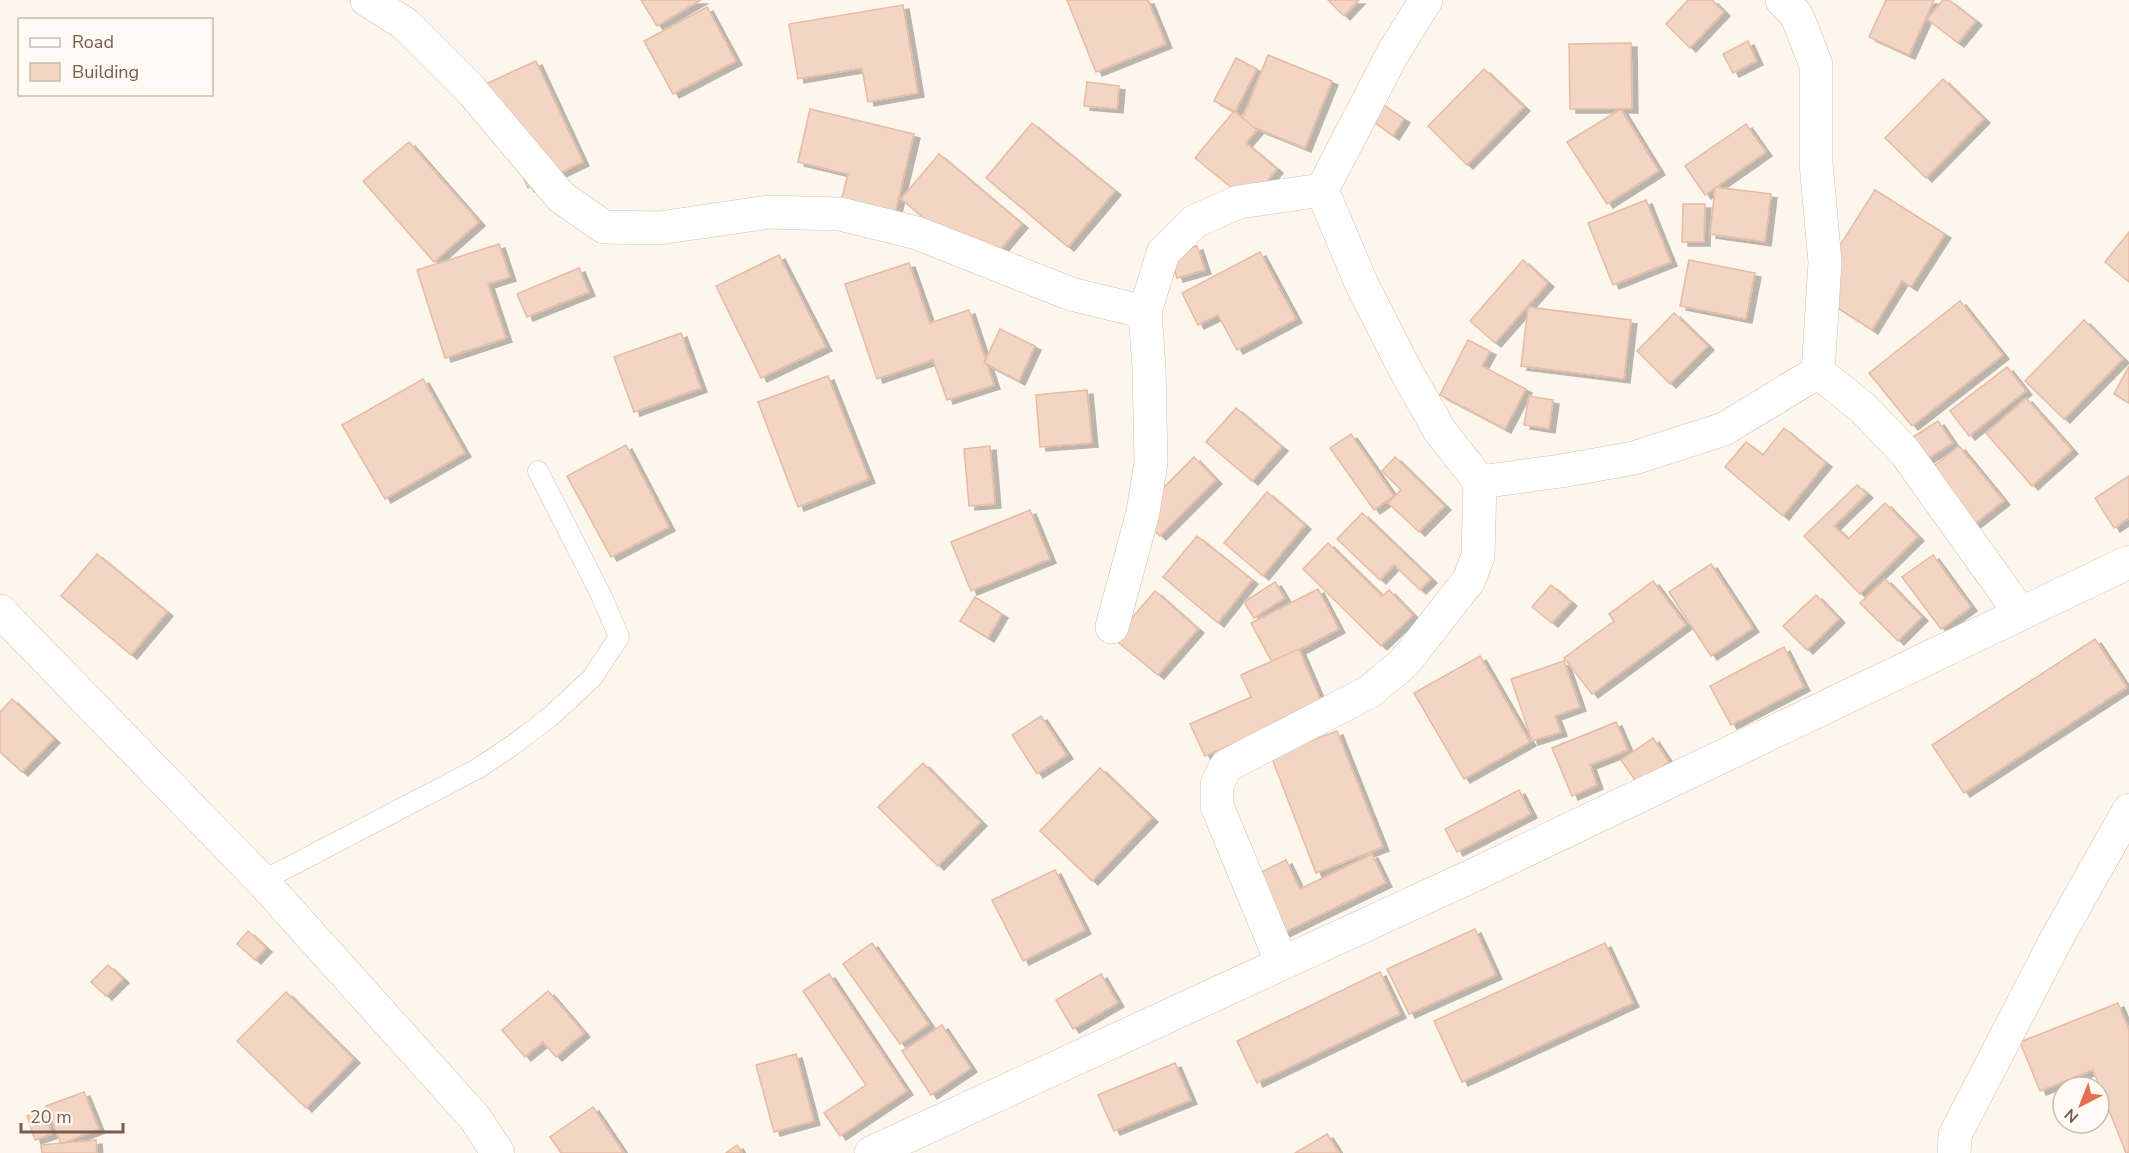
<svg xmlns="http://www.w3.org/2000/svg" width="2129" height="1153" font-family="'Nunito Sans',sans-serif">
	<defs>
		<filter id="shadow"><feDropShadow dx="6" dy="4" stdDeviation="0" flood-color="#0004"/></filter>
	</defs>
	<rect width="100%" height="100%" fill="#fdf6ec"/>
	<g fill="#f3d5c3" stroke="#e6bba3" stroke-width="1.5" filter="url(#shadow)">
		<polygon points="641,0 701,0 657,26"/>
		<polygon points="1067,0 1148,0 1166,44 1096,72"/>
		<polygon points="1328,0 1359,0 1344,16"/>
		<polygon points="1688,0 1712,0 1724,12 1690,48 1666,24"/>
		<polygon points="1886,0 1934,0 1909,55 1869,37"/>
		<polygon points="1943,0 1949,0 1976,21 1958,43 1927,19"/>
		<polygon points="903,5 918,93 868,102 862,68 798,79 789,24"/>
		<polygon points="707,7 736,61 673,94 644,41"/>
		<polygon points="1748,41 1757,61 1733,73 1723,54"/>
		<polygon points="1631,43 1632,109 1570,109 1569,44"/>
		<polygon points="1268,55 1332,81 1305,148 1241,122"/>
		<polygon points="1236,58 1257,69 1235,112 1214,101"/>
		<polygon points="536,61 583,162 528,188 481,86"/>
		<polygon points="1484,69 1524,107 1467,165 1428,126"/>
		<polygon points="1943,79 1984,119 1926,178 1885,138"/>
		<polygon points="1087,82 1119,86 1117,109 1084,106"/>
		<polygon points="1381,103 1404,119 1393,136 1370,119"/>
		<polygon points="810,109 914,134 892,226 838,213 848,174 798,162"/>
		<polygon points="1621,109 1659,171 1607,204 1567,142"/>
		<polygon points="1234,111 1257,130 1246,143 1277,169 1250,203 1195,158"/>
		<polygon points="1032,123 1115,191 1068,247 986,178"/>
		<polygon points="1746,124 1766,152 1705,195 1685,166"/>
		<polygon points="409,142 479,222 434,262 363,181"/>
		<polygon points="939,154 1022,224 984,269 901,199"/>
		<polygon points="1715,187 1771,194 1765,242 1710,234"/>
		<polygon points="1875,190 1945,234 1911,287 1902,281 1872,330 1811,291"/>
		<polygon points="1646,200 1671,262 1613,285 1588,223"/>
		<polygon points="1683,204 1705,204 1704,242 1682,242"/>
		<polygon points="2129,232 2129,282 2105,262"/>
		<polygon points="499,244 510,277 488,284 506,338 445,358 417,270"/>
		<polygon points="1197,246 1205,270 1177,278 1170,254"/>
		<polygon points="1260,252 1296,319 1237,350 1218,315 1198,325 1182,293"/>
		<polygon points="779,255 826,347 761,378 716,286"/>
		<polygon points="1523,260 1548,283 1495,343 1470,321"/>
		<polygon points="1689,260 1755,273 1746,319 1680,306"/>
		<polygon points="909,263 930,323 969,310 994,385 947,400 933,360 877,379 845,284"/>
		<polygon points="579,268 589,292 527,317 517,294"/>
		<polygon points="1960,301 2003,355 1912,426 1869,373"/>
		<polygon points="1528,307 1631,320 1624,379 1521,366"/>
		<polygon points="1674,313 1708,346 1670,384 1637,351"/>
		<polygon points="2084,320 2123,359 2064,419 2025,381"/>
		<polygon points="1000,329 1035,346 1019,381 984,363"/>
		<polygon points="681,333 701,388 634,412 614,357"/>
		<polygon points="1468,340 1490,351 1482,366 1526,389 1505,429 1440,395"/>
		<polygon points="2129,366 2129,403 2114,394"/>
		<polygon points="2007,367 2026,391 1969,436 1950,411"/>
		<polygon points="828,376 869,479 798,507 758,402"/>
		<polygon points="423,379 465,453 385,499 342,425"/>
		<polygon points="1087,390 1092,443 1040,447 1036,395"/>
		<polygon points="1529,396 1553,400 1549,429 1524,425"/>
		<polygon points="2026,398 2072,450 2032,486 1986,433"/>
		<polygon points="1236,408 1282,447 1252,481 1206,442"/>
		<polygon points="1938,421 1953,443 1927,459 1913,437"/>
		<polygon points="1784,428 1826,463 1783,516 1725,467 1746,442 1763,455"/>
		<polygon points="1351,434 1394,496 1374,510 1330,448"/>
		<polygon points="626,445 669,527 611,557 567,476"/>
		<polygon points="990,446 995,504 969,506 964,449"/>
		<polygon points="1959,446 2004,501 1960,535 1916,480"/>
		<polygon points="1194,457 1216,480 1160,536 1137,514"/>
		<polygon points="1395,457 1445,506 1419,532 1388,503 1401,490 1382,471"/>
		<polygon points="2129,476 2129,518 2114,528 2095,498"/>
		<polygon points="1857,485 1867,494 1834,526 1848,539 1885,503 1918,537 1860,594 1804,536"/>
		<polygon points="1267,492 1305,525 1263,576 1224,543"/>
		<polygon points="1030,510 1050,559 971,591 951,542"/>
		<polygon points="1362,513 1431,579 1420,590 1394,565 1380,580 1337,539"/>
		<polygon points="1197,536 1252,580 1218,623 1163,577"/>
		<polygon points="1328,543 1382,596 1389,590 1413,615 1381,646 1303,569"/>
		<polygon points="97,554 167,612 131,655 61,596"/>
		<polygon points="1933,555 1971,607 1941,629 1902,577"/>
		<polygon points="1711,564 1753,628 1711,656 1669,592"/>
		<polygon points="1885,579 1922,617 1898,641 1860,603"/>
		<polygon points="1653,581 1686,625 1592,694 1564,658 1614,621 1609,614"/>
		<polygon points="1275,582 1285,598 1254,618 1244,602"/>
		<polygon points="1551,585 1571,602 1552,623 1532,607"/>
		<polygon points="1318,589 1339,629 1273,664 1251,623"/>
		<polygon points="1155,591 1198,629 1158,675 1114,639"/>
		<polygon points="1816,595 1839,619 1807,650 1783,626"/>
		<polygon points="975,597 1002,614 988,638 960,621"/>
		<polygon points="2095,639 2127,687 1964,793 1932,745"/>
		<polygon points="1784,647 1804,687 1731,725 1710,686"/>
		<polygon points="1299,649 1323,705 1205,756 1190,724 1251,697 1241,675"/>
		<polygon points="1480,656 1530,742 1464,779 1414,693"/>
		<polygon points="1564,661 1580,707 1555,716 1561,732 1532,741 1511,679"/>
		<polygon points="12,699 54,739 22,772 0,752 0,712"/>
		<polygon points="1041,716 1067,755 1037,774 1012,735"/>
		<polygon points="1616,722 1628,750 1590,765 1597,785 1572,796 1552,748"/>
		<polygon points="1337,731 1383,847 1316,873 1271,756"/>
		<polygon points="1653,738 1669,762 1637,783 1621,760"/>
		<polygon points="923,763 981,822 938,866 878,807"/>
		<polygon points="1100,768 1152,818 1092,881 1040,831"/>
		<polygon points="1519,790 1531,814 1457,852 1445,829"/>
		<polygon points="1372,854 1386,883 1275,937 1247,879 1286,860 1300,889"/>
		<polygon points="1055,870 1085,930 1023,961 992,900"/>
		<polygon points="1475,929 1496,975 1409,1014 1387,969"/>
		<polygon points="248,931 266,948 255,960 237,944"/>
		<polygon points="872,943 929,1024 900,1044 843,964"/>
		<polygon points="1605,943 1633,1003 1462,1082 1434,1021"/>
		<polygon points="108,965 123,979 106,996 91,982"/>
		<polygon points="1380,972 1400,1014 1257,1083 1237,1041"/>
		<polygon points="829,974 907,1091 840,1136 824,1113 866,1085 803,991"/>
		<polygon points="1101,974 1118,1003 1073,1029 1056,1000"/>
		<polygon points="548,991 584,1033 556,1057 543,1042 525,1057 502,1030"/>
		<polygon points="286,992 354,1059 306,1108 237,1041"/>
		<polygon points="2118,1003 2129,1030 2129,1153 2126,1153 2093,1070 2040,1091 2020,1042"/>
		<polygon points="942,1025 971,1068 931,1095 902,1051"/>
		<polygon points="796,1054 814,1121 774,1132 756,1065"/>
		<polygon points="1175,1063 1191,1100 1114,1131 1098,1095"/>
		<polygon points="84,1092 99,1129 61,1144 46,1106"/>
		<polygon points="593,1107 624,1153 561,1153 550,1137"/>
		<polygon points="44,1111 52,1134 35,1140 27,1116"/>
		<polygon points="1327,1134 1339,1153 1295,1153"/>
		<polygon points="96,1140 97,1153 42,1153 41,1145"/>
		<polygon points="737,1145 742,1153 726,1153"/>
	</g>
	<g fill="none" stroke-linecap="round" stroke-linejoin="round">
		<defs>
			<polyline id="lane" points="262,881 477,769 513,745 550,717 592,678 619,637 602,597 538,471"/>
			<g id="street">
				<polyline points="367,0 404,23 471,90 561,197 604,227 659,228 769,212 840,214 917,233 1071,294 1145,312"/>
				<polyline points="1782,0 1797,16 1816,65 1816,163 1825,262 1818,372 1863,408 1905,452 2021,614"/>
				<polyline points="1480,482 1561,471 1634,458 1724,429 1818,372"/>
				<polyline points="0,611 262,881 475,1118 498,1153"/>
				<polyline points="1112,627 1143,512 1151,462 1149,368 1145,312 1163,253 1195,221 1239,202 1322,190"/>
				<polyline points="1282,963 1217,806 1217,784 1226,766 1369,692 1404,663 1469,580 1478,556 1480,482 1440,431 1407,373 1362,285 1322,190 1393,53 1426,0"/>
				<polyline points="1954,1153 1955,1135 2058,936 2129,810"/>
			</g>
			<polyline id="secondary" points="871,1153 1476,874 2129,562"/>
		</defs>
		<use href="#lane" stroke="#d1beb0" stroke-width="21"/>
		<use href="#street" stroke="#d1beb0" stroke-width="34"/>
		<use href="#secondary" stroke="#d6c0b0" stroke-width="34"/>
		<use href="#lane" stroke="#fff" stroke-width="20"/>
		<use href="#street" stroke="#fff" stroke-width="33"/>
		<use href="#secondary" stroke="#fff" stroke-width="33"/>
	</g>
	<rect x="18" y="18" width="195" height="78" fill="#fffaf3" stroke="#cabbb1" stroke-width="1.5"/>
	<rect x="30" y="38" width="30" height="9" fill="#ffffff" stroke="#cabbb1" stroke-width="1.5"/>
	<text x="72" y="48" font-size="18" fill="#7a5c4d">Road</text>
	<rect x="30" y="63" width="30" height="18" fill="#f3d5c3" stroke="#cabbb1" stroke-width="1.5"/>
	<text x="72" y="78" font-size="18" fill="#7a5c4d">Building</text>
	<g transform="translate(2081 1105) rotate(222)"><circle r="28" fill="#fffaf3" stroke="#cabbb1" stroke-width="1.5"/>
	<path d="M0-4.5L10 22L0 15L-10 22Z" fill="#e76f51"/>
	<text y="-9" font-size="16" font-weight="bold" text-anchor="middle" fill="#7a5c4d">N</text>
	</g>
	<path d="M21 1123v9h102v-9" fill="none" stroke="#7a5c4d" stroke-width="3"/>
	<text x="30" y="1123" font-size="18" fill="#7a5c4d" stroke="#fffaf3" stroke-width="4.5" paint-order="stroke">20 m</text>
</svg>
